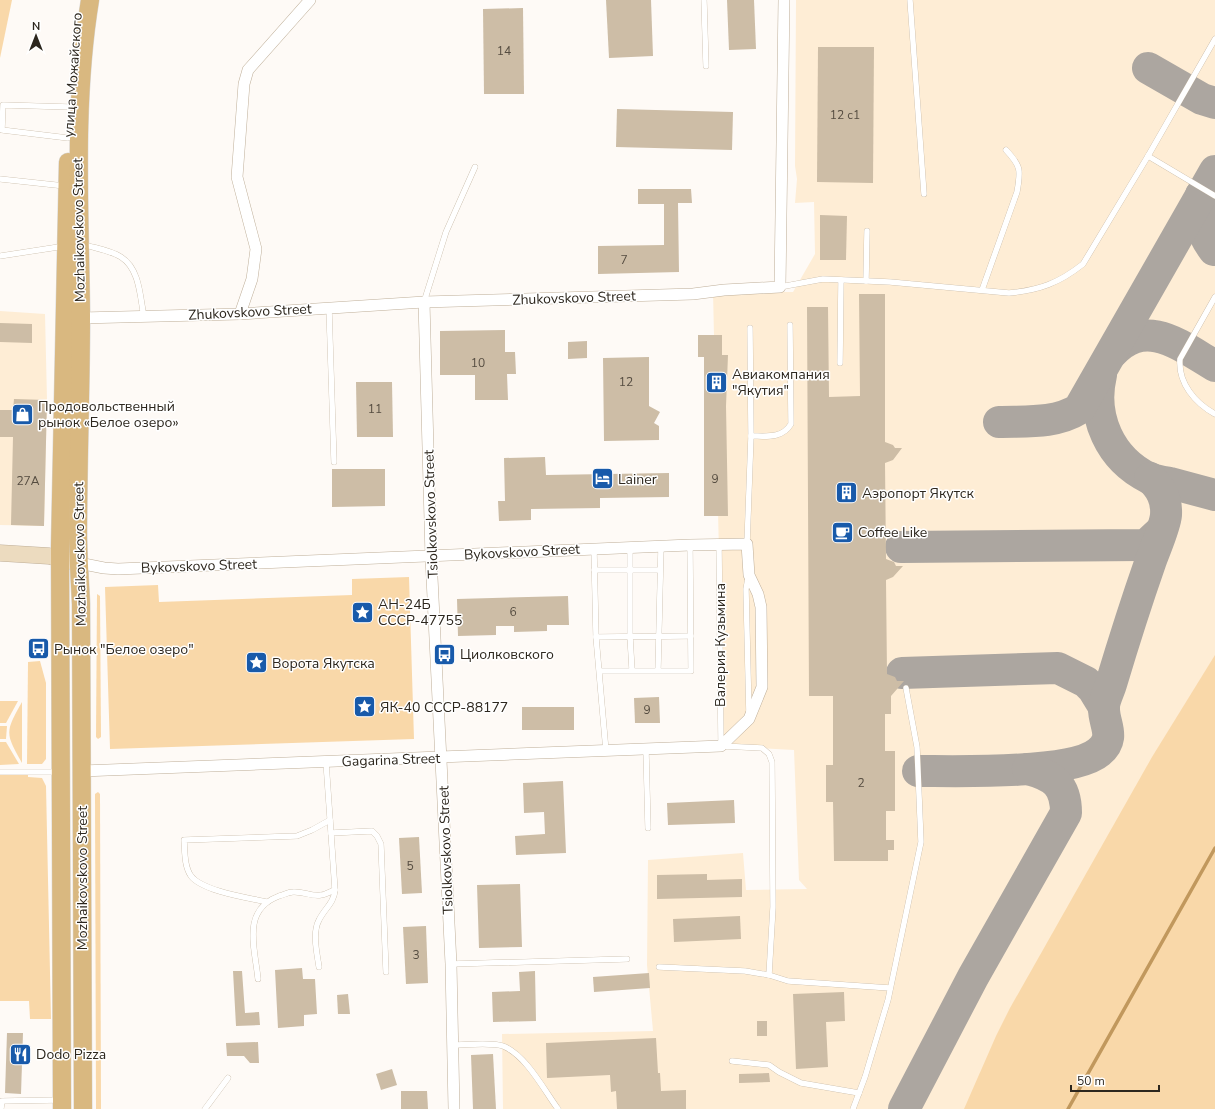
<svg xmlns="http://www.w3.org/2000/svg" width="1215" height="1109" font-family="'Nunito Sans',sans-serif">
	<rect width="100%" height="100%" fill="#fefaf6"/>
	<g fill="#feedd5">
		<polygon points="796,0 1215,0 1215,1109 503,1109 502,1034 653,1031 647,965 648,860 743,853 746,890 807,889 799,880 794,750 721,746 719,554 713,292 793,292 815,254 814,202 795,203 797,179 795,166"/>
		<polygon points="0,311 45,314 47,400 44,526 0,525"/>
	</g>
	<g fill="#f9d8a9">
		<polygon points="0,0 12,0 0,58"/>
		<polygon points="409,577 414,739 110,749 105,587 158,585 159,602 352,595 352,579"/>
		<polygon points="97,594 100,596 101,737 98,739 96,737"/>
		<polygon points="1215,655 1215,1109 964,1109 996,1036 1010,1008 1152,757"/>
		<polygon points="40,661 46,683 46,759 42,764 27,764 28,662"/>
		<polygon points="0,701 18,701 6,723 0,723"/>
		<path d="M22 702V763C5 733 5 732 22 702Z"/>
		<polygon points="0,726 7,726 6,739 0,739"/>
		<polygon points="0,742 6,742 19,764 0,765"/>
		<polygon points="0,775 28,775 28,777 42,778 46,786 51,1019 30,1019 29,1001 0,1001"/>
		<polygon points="98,792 100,794 101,1109 96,1109 95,794"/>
	</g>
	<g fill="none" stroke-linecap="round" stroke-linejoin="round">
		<polyline stroke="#c1985d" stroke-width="3.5" points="1068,1109 1215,848"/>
		<g stroke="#aca6a0" stroke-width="32">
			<polyline points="1148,68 1202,99 1215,103"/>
			<path d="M1201 195C1197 219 1200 231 1214 250"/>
			<path d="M1112 353C1146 316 1181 346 1215 366"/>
			<path d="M1101 375C1091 417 1110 459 1149 478 1156 481 1164 482 1170 483 1185 487 1200 491 1215 495"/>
			<path d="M999 422C1026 421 1055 424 1079 409L1215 171"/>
			<polyline points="901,547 1141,545 1147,544 1161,531"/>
			<polyline points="902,673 1058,668 1086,682 1093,689 1104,707"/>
			<path d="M918 771C956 771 1072 775 1099 752 1117 737 1103 724 1104 707 1104 700 1109 691 1111 684 1123 644 1136 603 1150 563 1154 551 1165 527 1166 515 1167 499 1161 488 1150 478"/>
			<path d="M904 1109 973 977 1066 813C1066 785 1054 776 1028 769"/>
		</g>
	</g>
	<g fill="#cdbda6">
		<polygon points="606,0 651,0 653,56 609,58"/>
		<polygon points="727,0 754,0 756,49 729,50"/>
		<polygon points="523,8 524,94 484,94 483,9"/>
		<polygon points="818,47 874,47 873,183 817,182"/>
		<polygon points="617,109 733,112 732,150 616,147"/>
		<polygon points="638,189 691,189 692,203 678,203 679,272 598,274 598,246 664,245 664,204 638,204"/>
		<polygon points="820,215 847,216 846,260 820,260"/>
		<polygon points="859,294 885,294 885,442 893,445 895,448 902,448 893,460 885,463 886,559 894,562 896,566 903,566 893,577 886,580 887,674 895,677 897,681 904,681 891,696 891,714 885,714 885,751 895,751 895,811 886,811 886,840 894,840 894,850 888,850 888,861 834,861 833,802 826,802 826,765 833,765 833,696 809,696 807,307 828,307 829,397 860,396"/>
		<polygon points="0,323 32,324 32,343 0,342"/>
		<polygon points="505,330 505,352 515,352 516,374 507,374 508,400 475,400 475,375 440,375 440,331"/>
		<polygon points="698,335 722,335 722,355 728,355 726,406 728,516 704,516 704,357 698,357"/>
		<polygon points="587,341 587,358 568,359 568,342"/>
		<polygon points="649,357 649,406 660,412 654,423 659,426 659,440 604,441 603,358"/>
		<polygon points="356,382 392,382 393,437 357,437"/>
		<polygon points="14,399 47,400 44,526 11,525 13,437 0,437 0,410 13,410"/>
		<polygon points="545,457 546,475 669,473 669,497 600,498 600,508 531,509 531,520 499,521 498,501 505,501 504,458"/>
		<polygon points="332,469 385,469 385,506 332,507"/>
		<polygon points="568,596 569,625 547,625 547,631 514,632 514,626 496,626 496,635 458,636 457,599"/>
		<polygon points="659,697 660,723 635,723 634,698"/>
		<rect x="522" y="707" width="52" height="23"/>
		<polygon points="563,781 566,853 516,855 515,836 545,834 544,812 524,813 523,783"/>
		<polygon points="734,800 735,823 668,825 667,803"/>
		<polygon points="419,837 422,893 402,894 399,838"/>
		<polygon points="707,874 707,880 742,879 742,897 657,899 657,875"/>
		<polygon points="520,884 522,947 479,948 477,885"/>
		<polygon points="740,916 741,939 674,942 673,919"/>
		<polygon points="426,926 428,983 406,984 403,927"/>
		<polygon points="302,968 303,979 315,979 317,1014 304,1015 304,1026 278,1028 275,970"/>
		<polygon points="233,971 242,971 245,1013 259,1012 260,1025 236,1026"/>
		<polygon points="535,971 536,1021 493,1022 492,992 520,991 519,972"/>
		<polygon points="649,973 650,988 594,992 593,977"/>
		<polygon points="844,992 845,1021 826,1022 828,1067 796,1069 793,994"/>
		<polygon points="348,994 350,1014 338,1014 337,995"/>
		<rect x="757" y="1021" width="10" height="15"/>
		<polygon points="7,1033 23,1033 21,1094 5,1093"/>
		<polygon points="656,1038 658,1073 660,1073 661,1091 686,1090 686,1109 617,1109 616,1091 611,1092 610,1075 547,1078 546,1043"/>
		<polygon points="258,1042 259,1063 250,1063 244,1056 227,1056 226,1043"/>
		<polygon points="493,1054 496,1109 473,1109 471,1055"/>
		<polygon points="392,1069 397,1085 381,1090 376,1074"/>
		<polygon points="769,1073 770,1082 739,1083 739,1074"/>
		<polygon points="401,1091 427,1091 428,1109 401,1109"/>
	</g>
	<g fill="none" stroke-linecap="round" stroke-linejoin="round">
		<defs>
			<g id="lane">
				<polyline points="704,0 706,66"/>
				<polyline points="910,0 924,194"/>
				<polyline points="68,138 2,130 3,105 70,107"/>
				<polyline points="1148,156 1215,196"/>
				<polyline points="0,179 65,186"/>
				<path d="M82 244C94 248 110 250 121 257 140 269 140 297 144 317"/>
				<polyline points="0,256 65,246"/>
				<polyline points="866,281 867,231"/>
				<path d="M780 287 823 279 890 282 1009 293C1040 290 1059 283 1083 264L1148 156 1215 39"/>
				<path d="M982 290 1017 192C1021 170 1021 166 1006 150"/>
				<path d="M1215 297 1180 359C1178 383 1195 403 1215 414"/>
				<polyline points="424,302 446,232 475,167"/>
				<polyline points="329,308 334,462"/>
				<polyline points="840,363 841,280"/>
				<path d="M751 436C766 436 782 439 791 424L790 325"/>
				<polyline points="747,544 751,436 750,328"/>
				<polyline points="719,545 721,746 762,748 769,754 772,762 773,907 769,975"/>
				<polyline points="594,549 596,637 606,751"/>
				<polyline points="630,549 630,636 632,670"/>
				<polyline points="594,570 660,570"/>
				<polyline points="748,578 746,589 749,715"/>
				<polyline points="596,637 691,636"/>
				<polyline points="658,670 661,547"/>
				<polyline points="600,671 691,671 690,545"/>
				<polyline points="646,750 648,828"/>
				<polyline points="0,772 58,772"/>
				<polyline points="331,833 372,831 377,836 381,844 386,972"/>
				<path d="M267 902C249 898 202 891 191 876 184 866 185 851 184 840L297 836 312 830 330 820"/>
				<polyline points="451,964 627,959"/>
				<path d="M319 967C317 953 312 933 319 920 325 908 334 903 335 890L326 762"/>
				<polyline points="659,967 745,971 769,975 788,981 890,988"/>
				<path d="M258 979C255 948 241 910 279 896 284 895 288 892 293 892 303 891 312 897 321 895 325 895 331 891 335 890"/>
				<path d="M453 1045C466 1045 491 1042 503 1046 526 1055 544 1090 558 1109"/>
				<polyline points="732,1061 769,1065 779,1072 801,1083 859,1093"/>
				<polyline points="1,1109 2,1101 60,1100"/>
				<polyline points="205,1109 228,1078"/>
				<polyline points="853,1109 865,1077 888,1000 921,842 917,747 906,688"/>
			</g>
			<g id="street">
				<polyline points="424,302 431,557 451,964 454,1109"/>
				<polyline points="240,314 252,279 256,249 237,177 244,84 248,70 310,0"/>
				<polyline points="81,318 240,314 424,302 693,294 724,290 780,287 784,0"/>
				<polyline points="79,563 104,568 118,569 690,545 747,544 749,575 758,594 761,607 762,687 749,719 721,746 82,771"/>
			</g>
			<polyline id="secondary" points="0,553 49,556 79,563"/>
			<g id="primary">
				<polyline points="62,1109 60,546 68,162"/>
				<path d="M83 1109 81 604C80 581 78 557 78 534 78 461 81 388 81 315 80 210 73 104 90 0"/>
			</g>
		</defs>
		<use href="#lane" stroke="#bfaf99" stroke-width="6"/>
		<use href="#street" stroke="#bfaf99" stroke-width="12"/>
		<use href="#secondary" stroke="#bfaf99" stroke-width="17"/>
		<use href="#primary" stroke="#d9d8d6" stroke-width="19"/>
		<use href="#lane" stroke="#fff" stroke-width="5.5"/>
		<use href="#street" stroke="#fff" stroke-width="11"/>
		<use href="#secondary" stroke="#ecdbbf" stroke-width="16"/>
		<use href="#primary" stroke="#d9b880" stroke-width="18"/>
	</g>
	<defs>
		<symbol id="building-square" viewBox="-11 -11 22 22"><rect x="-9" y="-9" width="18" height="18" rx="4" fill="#185aaa" stroke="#fff"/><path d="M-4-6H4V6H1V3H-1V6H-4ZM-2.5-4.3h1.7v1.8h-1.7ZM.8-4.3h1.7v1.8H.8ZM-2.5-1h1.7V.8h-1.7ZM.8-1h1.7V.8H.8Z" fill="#fff"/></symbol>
		<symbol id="shop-square" viewBox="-11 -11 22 22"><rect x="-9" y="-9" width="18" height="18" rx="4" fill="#185aaa" stroke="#fff"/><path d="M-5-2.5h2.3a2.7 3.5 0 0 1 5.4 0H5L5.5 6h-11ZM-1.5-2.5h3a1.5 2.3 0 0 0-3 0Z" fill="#fff"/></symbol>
		<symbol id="hotel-square" viewBox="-11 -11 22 22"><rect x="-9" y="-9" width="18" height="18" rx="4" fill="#185aaa" stroke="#fff"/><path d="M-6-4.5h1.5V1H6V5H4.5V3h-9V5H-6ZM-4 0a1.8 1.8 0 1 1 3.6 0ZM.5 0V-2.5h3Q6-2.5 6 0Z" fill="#fff"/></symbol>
		<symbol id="cafe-square" viewBox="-11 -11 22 22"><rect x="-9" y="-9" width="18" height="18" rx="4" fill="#185aaa" stroke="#fff"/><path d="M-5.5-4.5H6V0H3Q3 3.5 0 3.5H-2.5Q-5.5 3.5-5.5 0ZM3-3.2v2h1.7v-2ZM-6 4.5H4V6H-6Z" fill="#fff"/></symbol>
		<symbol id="sight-square" viewBox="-11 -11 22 22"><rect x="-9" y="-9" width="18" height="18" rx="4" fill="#185aaa" stroke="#fff"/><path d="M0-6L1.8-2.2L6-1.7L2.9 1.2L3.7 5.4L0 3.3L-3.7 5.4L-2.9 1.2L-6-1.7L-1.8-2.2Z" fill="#fff"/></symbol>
		<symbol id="bus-square" viewBox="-11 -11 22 22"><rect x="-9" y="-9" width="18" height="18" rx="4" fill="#185aaa" stroke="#fff"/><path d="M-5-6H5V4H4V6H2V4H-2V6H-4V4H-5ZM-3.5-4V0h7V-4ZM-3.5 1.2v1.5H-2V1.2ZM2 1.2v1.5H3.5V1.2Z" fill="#fff"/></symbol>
		<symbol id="restaurant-square" viewBox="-11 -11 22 22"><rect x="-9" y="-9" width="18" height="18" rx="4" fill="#185aaa" stroke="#fff"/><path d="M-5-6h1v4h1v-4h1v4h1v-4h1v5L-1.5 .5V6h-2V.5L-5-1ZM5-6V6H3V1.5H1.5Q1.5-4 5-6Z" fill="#fff"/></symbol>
	</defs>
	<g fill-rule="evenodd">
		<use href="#building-square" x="704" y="370" width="25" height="25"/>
		<use href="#shop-square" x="10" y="402" width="25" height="25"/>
		<use href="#hotel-square" x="590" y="466" width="25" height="25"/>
		<use href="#building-square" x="834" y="480" width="25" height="25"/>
		<use href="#cafe-square" x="830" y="520" width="25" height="25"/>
		<use href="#sight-square" x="350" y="600" width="25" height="25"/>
		<use href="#bus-square" x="26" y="636" width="25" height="25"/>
		<use href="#bus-square" x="432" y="642" width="25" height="25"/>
		<use href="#sight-square" x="244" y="650" width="25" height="25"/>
		<use href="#sight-square" x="352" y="694" width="25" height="25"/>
		<use href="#restaurant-square" x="8" y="1042" width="25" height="25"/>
	</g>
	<g text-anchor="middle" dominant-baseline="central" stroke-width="3" stroke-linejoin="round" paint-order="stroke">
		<g font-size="12" fill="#554c40">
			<text x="504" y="51">14</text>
			<text x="845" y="115">12 с1</text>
			<text x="624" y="260">7</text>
			<text x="478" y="363">10</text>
			<text x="626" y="382">12</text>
			<text x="375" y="409">11</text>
			<text x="715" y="479">9</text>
			<text x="28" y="481">27А</text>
			<text x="513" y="612">6</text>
			<text x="647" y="710">9</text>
			<text x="861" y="783">2</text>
			<text x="410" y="866">5</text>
			<text x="416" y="955">3</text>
		</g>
		<g font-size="14" fill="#2d271e" stroke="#fff">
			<text transform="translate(73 75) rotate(-86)">улица Можайского</text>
			<text transform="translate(79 230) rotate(-91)">Mozhaikovskovo Street</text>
			<text transform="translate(574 298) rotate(-2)">Zhukovskovo Street</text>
			<text transform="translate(250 312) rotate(-3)">Zhukovskovo Street</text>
			<text transform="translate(431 514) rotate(-92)">Tsiolkovskovo Street</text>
			<text transform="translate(522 552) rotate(-3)">Bykovskovo Street</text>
			<text transform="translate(80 554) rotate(-91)">Mozhaikovskovo Street</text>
			<text transform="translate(199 566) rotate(-2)">Bykovskovo Street</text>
			<text transform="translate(720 645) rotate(-90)">Валерия Кузьмина</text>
			<text transform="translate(391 760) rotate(-2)">Gagarina Street</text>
			<text transform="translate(446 850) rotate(-92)">Tsiolkovskovo Street</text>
			<text transform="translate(82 878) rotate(-90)">Mozhaikovskovo Street</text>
		</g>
		<g font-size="14" fill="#2d271e" stroke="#fff" text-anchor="start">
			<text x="732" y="374">Авиакомпания<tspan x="732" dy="16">"Якутия"</tspan></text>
			<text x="38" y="406">Продовольственный<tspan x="38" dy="16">рынок «Белое озеро»</tspan></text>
			<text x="618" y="479">Lainer</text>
			<text x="862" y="493">Аэропорт Якутск</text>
			<text x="858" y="532">Coffee Like</text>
			<text x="378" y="604">АН-24Б<tspan x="378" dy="16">СССР-47755</tspan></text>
			<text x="54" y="649">Рынок "Белое озеро"</text>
			<text x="460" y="654">Циолковского</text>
			<text x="272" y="663">Ворота Якутска</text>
			<text x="380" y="707">ЯК-40 СССР-88177</text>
			<text x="36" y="1054">Dodo Pizza</text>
		</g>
	</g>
	<g transform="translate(36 36)" stroke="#ffffff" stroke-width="3" paint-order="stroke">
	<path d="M0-3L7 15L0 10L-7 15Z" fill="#2d271e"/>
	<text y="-6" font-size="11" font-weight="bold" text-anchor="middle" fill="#2d271e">N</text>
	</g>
	<path d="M1071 1085v6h88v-6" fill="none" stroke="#2d271e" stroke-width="2"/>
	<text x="1077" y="1085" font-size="12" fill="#2d271e" stroke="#ffffff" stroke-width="3" paint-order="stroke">50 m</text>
</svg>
